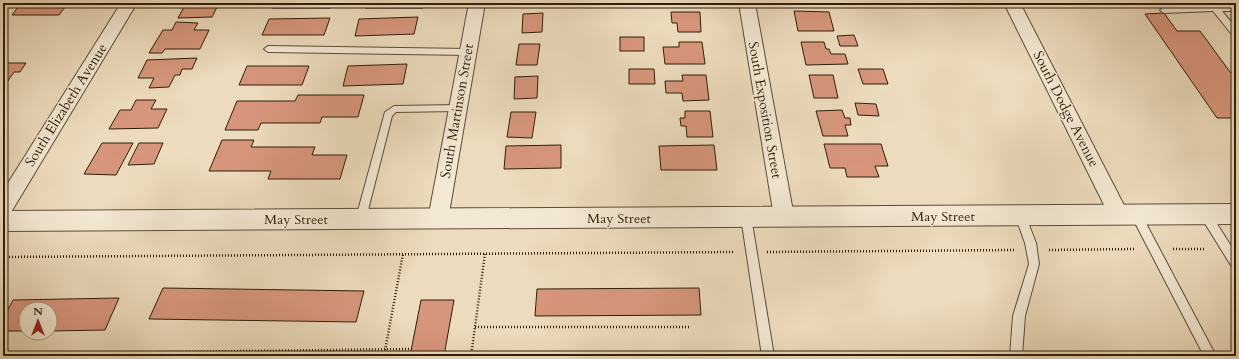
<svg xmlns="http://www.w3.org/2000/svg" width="1239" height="359" font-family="Cardo,serif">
	<rect width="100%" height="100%" fill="#ecdbbc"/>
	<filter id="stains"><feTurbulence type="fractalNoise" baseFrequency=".005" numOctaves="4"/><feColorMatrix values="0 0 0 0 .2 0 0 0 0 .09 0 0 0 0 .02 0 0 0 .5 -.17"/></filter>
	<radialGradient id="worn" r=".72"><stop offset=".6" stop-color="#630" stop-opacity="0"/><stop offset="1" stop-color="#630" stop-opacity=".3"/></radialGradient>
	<g fill="#d7967c" stroke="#2f1e08">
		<polygon points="21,3 68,3 59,15 12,15"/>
		<polygon points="181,3 221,3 220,5 218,5 212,17 178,18 184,7 179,8"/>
		<polygon points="275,3 332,3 331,8 272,8"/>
		<polygon points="367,3 424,3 423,8 365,8"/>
		<polygon points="794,11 829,12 834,31 798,31"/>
		<polygon points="671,12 700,12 701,32 678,32 677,23 672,23"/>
		<polygon points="543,13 542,32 522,33 523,14"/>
		<polygon points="1164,13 1177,31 1200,31 1236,80 1236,118 1217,118 1145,14"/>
		<polygon points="418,17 414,34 355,36 359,19"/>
		<polygon points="330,18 324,35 262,35 269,19"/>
		<polygon points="176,22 198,23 194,30 209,30 200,49 165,49 162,53 149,53 163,30 172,30"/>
		<polygon points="854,35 858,46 840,46 837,36"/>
		<rect x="620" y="37" width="24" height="14"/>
		<polygon points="679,42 702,42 705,64 665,64 663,47 679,47"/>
		<polygon points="801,42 824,42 826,49 829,49 831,54 845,54 848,64 806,65"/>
		<polygon points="519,44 540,44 537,65 516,65"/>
		<polygon points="197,58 192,69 182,69 180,75 175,75 169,87 149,88 154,78 138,78 147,60"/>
		<polygon points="3,63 26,63 20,72 14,72 3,88"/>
		<polygon points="407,64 403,84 343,86 348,66"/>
		<polygon points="247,66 309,66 302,85 239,85"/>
		<polygon points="629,69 654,69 655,84 629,84"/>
		<polygon points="858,69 883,69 888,84 863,84"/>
		<polygon points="682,75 706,75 709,100 683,101 682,93 666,93 665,81 683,81"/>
		<polygon points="809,75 833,75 838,98 814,98"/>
		<polygon points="538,76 537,98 514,99 515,77"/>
		<polygon points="298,95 364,95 358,117 322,117 320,123 261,123 258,130 225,130 237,101 295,101"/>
		<polygon points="136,100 156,100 151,109 167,109 158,128 109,129 120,110 131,110"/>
		<polygon points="855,103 876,104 879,116 858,115"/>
		<polygon points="842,110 845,118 850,118 851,125 845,125 848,136 823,136 816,111"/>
		<polygon points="685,111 710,111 713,137 687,137 686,126 681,126 680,118 685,118"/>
		<polygon points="511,112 536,112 532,138 507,137"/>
		<polygon points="222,140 254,140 251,147 315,147 312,155 347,155 340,179 268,179 271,171 209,171"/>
		<polygon points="102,143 133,143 116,175 84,174"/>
		<polygon points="139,143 163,143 154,164 128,165"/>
		<polygon points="824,144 881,144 888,166 875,166 879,177 847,177 845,168 830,168"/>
		<polygon points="561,145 561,168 504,169 506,146"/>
		<polygon points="714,145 717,170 661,170 659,146"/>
		<polygon points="163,288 364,291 356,322 149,319"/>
		<polygon points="699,288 701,315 535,316 537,289"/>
		<polygon points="119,298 105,330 50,331 50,309 26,309 26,331 3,331 3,319 13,300"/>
		<polygon points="421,300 454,300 444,356 410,356"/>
	</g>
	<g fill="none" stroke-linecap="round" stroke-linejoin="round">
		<defs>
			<g id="service">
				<polygon points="1215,5 1236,5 1236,11 1222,11 1236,28 1236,37 1233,36 1213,11 1164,13 1160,10 1164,7"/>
				<polygon points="268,46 468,49 472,52 468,55 268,52 264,49"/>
				<polygon points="458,105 463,108 458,111 396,112 392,116 366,218 365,221 361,222 357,221 356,218 385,112 394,106"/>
				<polygon points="1205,210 1209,211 1236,254 1236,269 1232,267 1201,217 1200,214 1201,211"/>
				<polygon points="1020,211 1024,212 1036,243 1039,264 1025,316 1022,356 1010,356 1013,316 1029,264 1025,243 1015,215 1016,212"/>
				<polygon points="1136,211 1140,212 1216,356 1204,356 1131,215 1132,212"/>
				<polygon points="746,213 750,214 751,217 774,356 762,356 741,217 742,214"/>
			</g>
			<g id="minor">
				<polygon points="121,3 137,3 10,214 3,216 3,191"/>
				<polygon points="469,3 485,3 448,219 445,225 438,227 431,225 428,219"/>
				<polygon points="739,3 755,3 794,217 791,223 784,225 777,223 774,217"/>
				<polygon points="1004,3 1020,3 1129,215 1126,221 1119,223 1112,221"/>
			</g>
			<polygon id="tertiary" points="1236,204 1236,224 3,231 3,211"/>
		</defs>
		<use href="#service" stroke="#5e4d35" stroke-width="2"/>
		<use href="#minor" stroke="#5e4d35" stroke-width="2"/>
		<use href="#tertiary" stroke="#5e4d35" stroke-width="2"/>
		<g stroke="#2f1e08" stroke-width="2.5" stroke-dasharray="1 2" stroke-linecap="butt">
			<polyline points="1173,249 1206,249"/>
			<polyline points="1049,250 1136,249"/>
			<polyline points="767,252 1014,250"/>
			<polyline points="3,257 734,252"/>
			<polyline points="475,327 689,327"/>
			<polyline points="3,354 412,349"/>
			<polyline points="384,356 403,254"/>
			<polyline points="471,356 485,254"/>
		</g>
		<use href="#service" fill="#f3e8d3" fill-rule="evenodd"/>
		<use href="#minor" fill="#f3e8d3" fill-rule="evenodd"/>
		<use href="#tertiary" fill="#f3e8d3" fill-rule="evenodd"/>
	</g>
	<g text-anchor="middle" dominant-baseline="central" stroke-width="3" stroke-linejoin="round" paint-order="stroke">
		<g font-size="14" fill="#2f1e08" stroke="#f3e8d3">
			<text transform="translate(66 105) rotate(-58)">South Elizabeth Avenue</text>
			<text transform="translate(1066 109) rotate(63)">South Dodge Avenue</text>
			<text transform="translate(765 110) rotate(80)">South Exposition Street</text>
			<text transform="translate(457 111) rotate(-80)">South Martinson Street</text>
			<text x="943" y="216">May Street</text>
			<text x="619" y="218">May Street</text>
			<text x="296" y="219">May Street</text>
		</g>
	</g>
	<rect width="1239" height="359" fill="none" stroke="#ecdbbc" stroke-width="16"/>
	<rect x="4" y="4" width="1231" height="351" fill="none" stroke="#2f1e08" stroke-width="2"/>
	<rect x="8" y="8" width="1223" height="343" fill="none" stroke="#2f1e08"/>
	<g transform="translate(38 321)"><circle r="19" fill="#f3e8d3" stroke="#a59782"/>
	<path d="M0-3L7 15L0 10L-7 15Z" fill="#8f2418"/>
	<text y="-6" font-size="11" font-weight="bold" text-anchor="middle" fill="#2f1e08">N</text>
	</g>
	<rect width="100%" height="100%" filter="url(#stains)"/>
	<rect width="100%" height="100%" fill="url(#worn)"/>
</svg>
